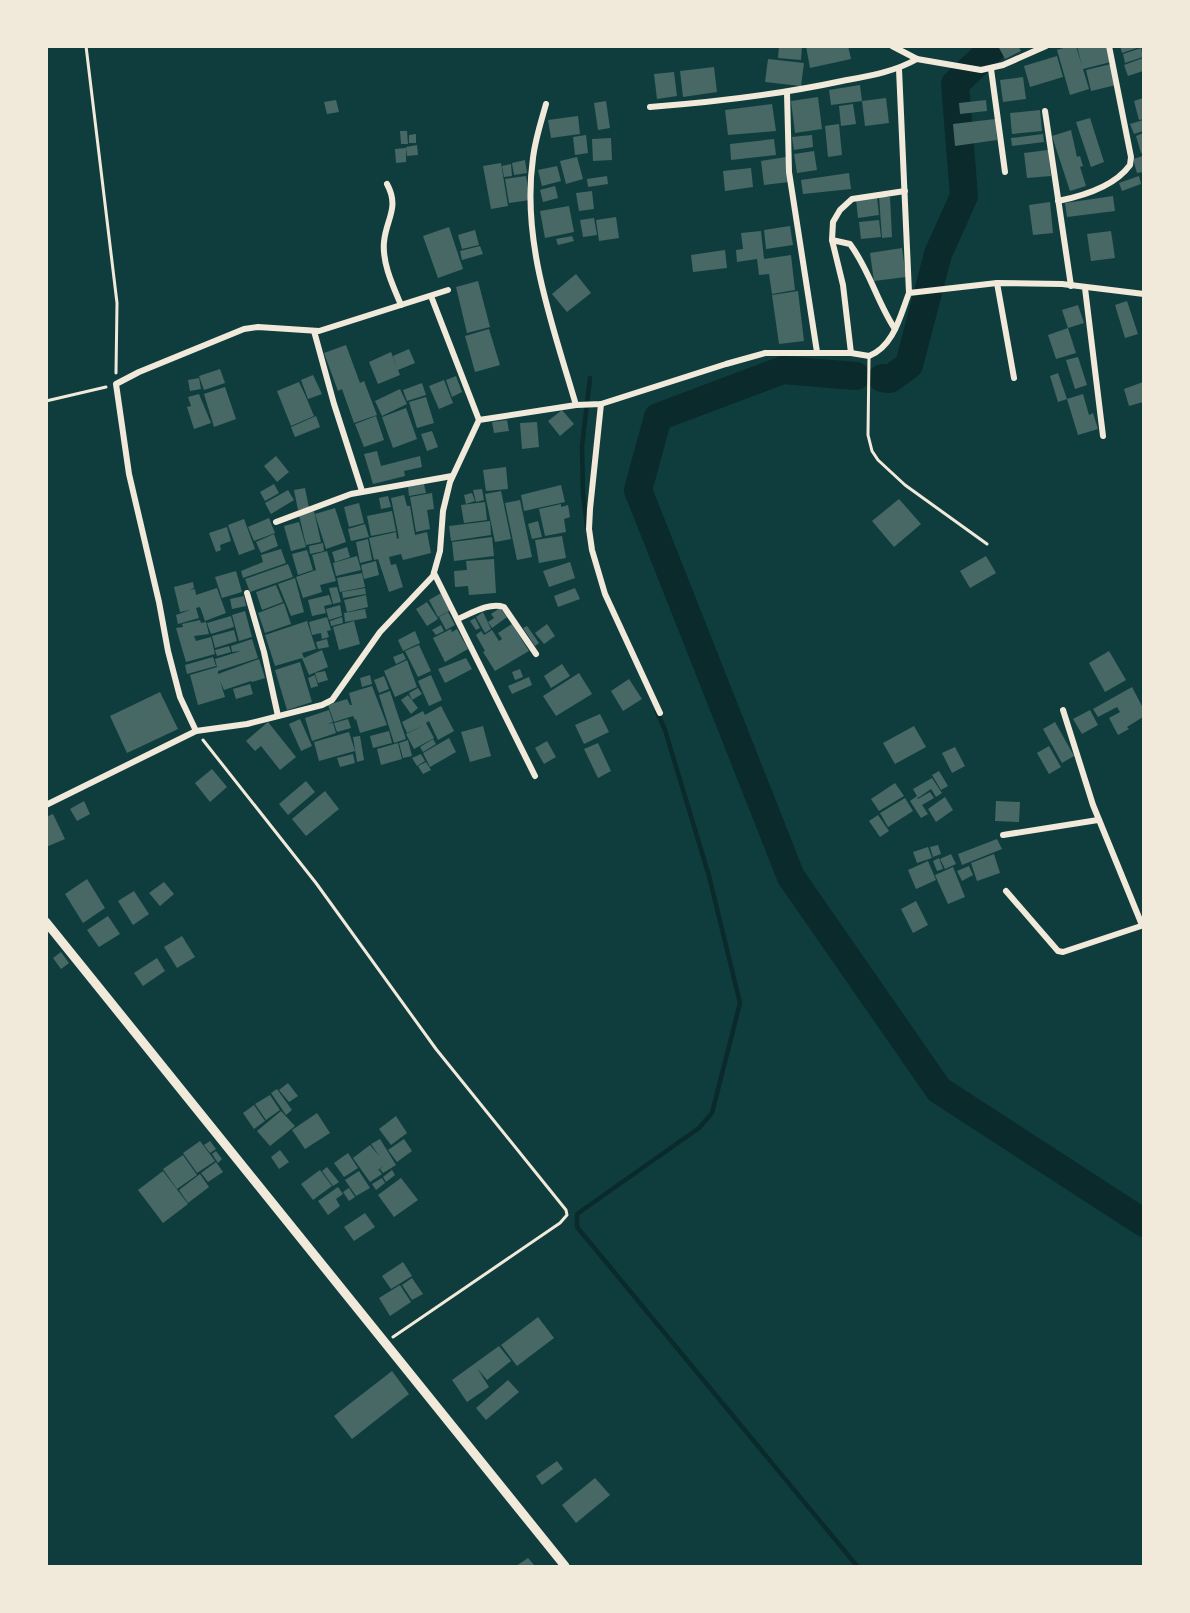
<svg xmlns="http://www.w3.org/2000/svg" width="1190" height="1613" font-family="Overpass,sans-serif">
	<rect width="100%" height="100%" fill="#0f3d3e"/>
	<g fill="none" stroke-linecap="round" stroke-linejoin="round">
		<g stroke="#0a2a2b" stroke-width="4.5">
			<polyline points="587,527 583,493 582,446 590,378"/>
			<polyline points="657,712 665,730 709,876 740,1003 712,1113 699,1128 577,1214 577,1227 857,1566"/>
		</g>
		<g stroke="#0a2a2b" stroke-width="28">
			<polyline points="856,376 783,370 658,417 638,490 791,877 939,1090 1144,1223"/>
			<polyline points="882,378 890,379 909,365 938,254 964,196 955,84 995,46"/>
		</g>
	</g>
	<g fill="#486865">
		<polygon points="779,46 802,46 801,60 778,58"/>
		<polygon points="806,46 848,46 851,59 810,68"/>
		<polygon points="998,46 1018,46 1021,51 1005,59"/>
		<polygon points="1070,46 1076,46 1082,66 1077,46 1106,46 1111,62 1083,69 1089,89 1070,95 1057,50"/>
		<polygon points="1120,46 1140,46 1140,47 1122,53"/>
		<polygon points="1141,48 1143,57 1125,63 1123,54"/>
		<polygon points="1057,56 1063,77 1030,87 1024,66"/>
		<polygon points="1143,58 1143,71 1128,76 1124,65"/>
		<polygon points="768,59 804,63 801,86 765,82"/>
		<polygon points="1111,64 1116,85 1091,91 1086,70"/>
		<polygon points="714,67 717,92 683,97 680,71"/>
		<polygon points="674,72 677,96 657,99 654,74"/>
		<polygon points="1023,77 1026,99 1003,102 1000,80"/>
		<polygon points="860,85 862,101 831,105 829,90"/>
		<polygon points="818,97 822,129 795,133 791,101"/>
		<polygon points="886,98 889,123 865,126 862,101"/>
		<polygon points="1143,98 1143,119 1139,120 1134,101"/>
		<polygon points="336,100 339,112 327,114 324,102"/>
		<polygon points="986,100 987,111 960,114 959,103"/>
		<polygon points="606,101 610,128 598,130 594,103"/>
		<polygon points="772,104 776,131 728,135 725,110"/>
		<polygon points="853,104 856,124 841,126 839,106"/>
		<polygon points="1040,110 1042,131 1012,134 1010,113"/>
		<polygon points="578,116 580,134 551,138 548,120"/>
		<polygon points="1090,118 1104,162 1091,167 1076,122"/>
		<polygon points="995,119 997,140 955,146 953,124"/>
		<polygon points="1143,120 1143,131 1134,134 1130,124"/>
		<polygon points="839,124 842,155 828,157 825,126"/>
		<polygon points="1071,130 1077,157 1080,156 1083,166 1080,167 1086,186 1070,191 1052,136"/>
		<polygon points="400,131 407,131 408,144 401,144"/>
		<polygon points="1143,133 1143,153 1141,153 1136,136"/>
		<polygon points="416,134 416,143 409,143 409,135"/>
		<polygon points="1043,134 1044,142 1012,146 1011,138"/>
		<polygon points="586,135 588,153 575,155 573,137"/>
		<polygon points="812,135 813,147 794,150 792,137"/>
		<polygon points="611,138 612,160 593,161 592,139"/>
		<polygon points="774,139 776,155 731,160 730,144"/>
		<polygon points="417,145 418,155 407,156 406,147"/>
		<polygon points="406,148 406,162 396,163 395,149"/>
		<polygon points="1048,150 1051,176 1027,178 1024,153"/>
		<polygon points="814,151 817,170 797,173 794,154"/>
		<polygon points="1143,156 1143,172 1137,173 1133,159"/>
		<polygon points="577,157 583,179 566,184 560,161"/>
		<polygon points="786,157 789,182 764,185 761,161"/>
		<polygon points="525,160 527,173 514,175 512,163"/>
		<polygon points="501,163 508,206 491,209 483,166"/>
		<polygon points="511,164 512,176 504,177 502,166"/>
		<polygon points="557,166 561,181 542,186 538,170"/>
		<polygon points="751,168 753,187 725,191 723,171"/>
		<polygon points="849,173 851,189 803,194 801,180"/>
		<polygon points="526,176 530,200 509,203 505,179"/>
		<polygon points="607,176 608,184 588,187 587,179"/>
		<polygon points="1139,176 1141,184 1122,191 1119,183"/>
		<polygon points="555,186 558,198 543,202 540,190"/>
		<polygon points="592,191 594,209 579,211 576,193"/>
		<polygon points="1113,196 1115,211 1067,217 1065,203"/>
		<polygon points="877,197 879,215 858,218 856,199"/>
		<polygon points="879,197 890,197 892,237 882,238"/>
		<polygon points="1050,202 1053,233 1033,235 1029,205"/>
		<polygon points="569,206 574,232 545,238 540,211"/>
		<polygon points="616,217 619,238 599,241 596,220"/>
		<polygon points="594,218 597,235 583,237 580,220"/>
		<polygon points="879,220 881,237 861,239 859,222"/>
		<polygon points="790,226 793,245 766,249 764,230"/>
		<polygon points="449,227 463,269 438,278 423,236"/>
		<polygon points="475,230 479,245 462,249 458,235"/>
		<polygon points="761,231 764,259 791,255 795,290 772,294 769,274 759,275 757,259 737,262 736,250 743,249 741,233"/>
		<polygon points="1111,231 1115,258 1091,261 1087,234"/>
		<polygon points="572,236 574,241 558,245 556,239"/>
		<polygon points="480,246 483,254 462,260 460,251"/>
		<polygon points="902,248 906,277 874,281 870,253"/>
		<polygon points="725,250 727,268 693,272 691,255"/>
		<polygon points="576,274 591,293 567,312 552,294"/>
		<polygon points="478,281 490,327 467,333 456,287"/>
		<polygon points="798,291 804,341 779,344 772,295"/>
		<polygon points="1127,301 1138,334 1125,338 1115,305"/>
		<polygon points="1078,305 1084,323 1068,328 1062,310"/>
		<polygon points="1068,328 1076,353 1056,359 1048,335"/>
		<polygon points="489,329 500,365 475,372 465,336"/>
		<polygon points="346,345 360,383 364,381 377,415 354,423 342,389 338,391 324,353"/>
		<polygon points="409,349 415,363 398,370 400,375 378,384 369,362 391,352 397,367 393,356"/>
		<polygon points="1078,357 1087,385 1075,389 1066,360"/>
		<polygon points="220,369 225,383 204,390 199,376"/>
		<polygon points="1058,373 1067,399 1083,394 1089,415 1093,413 1098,429 1078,435 1067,399 1058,402 1050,376"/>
		<polygon points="313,375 322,394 308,399 301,380"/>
		<polygon points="456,376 462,392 452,397 446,380"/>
		<polygon points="199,378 201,389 190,391 188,380"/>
		<polygon points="444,380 453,403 439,409 429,386"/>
		<polygon points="299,382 306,397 293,403 306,397 314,416 291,426 277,391"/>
		<polygon points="1143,382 1143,402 1129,406 1124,389"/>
		<polygon points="422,383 426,395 407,401 403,390"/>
		<polygon points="225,387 236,419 214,427 204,394"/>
		<polygon points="400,389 407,404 382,416 375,401"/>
		<polygon points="199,394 211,423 194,429 187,407 191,406 188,397"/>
		<polygon points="426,397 434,423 417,428 409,402"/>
		<polygon points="406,408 417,439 393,448 382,417"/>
		<polygon points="562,410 574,424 560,436 548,421"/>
		<polygon points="316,416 320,427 295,437 291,427"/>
		<polygon points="376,416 384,440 364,447 355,424"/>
		<polygon points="507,420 509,431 494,433 492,422"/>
		<polygon points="537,422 539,447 522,449 520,423"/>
		<polygon points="432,431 438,447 427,451 421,434"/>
		<polygon points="377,451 381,466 420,456 422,467 404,471 405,476 373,484 364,454"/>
		<polygon points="276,456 289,472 277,482 264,466"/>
		<polygon points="506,467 508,489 486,491 483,470"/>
		<polygon points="274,484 279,493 265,501 260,492"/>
		<polygon points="424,484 426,493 409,496 408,487"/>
		<polygon points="561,485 565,502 524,511 521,495"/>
		<polygon points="305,488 309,508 298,510 294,490"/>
		<polygon points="482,489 484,500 476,502 473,490"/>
		<polygon points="288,490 294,500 271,514 265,503"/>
		<polygon points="501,491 511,539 495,542 485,494"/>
		<polygon points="432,493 434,509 427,510 430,529 416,532 410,497"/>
		<polygon points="472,493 475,501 466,504 464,495"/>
		<polygon points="404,495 407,506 410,506 415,535 427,532 431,553 403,560 401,554 389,557 391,565 396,564 403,587 389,592 378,559 374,560 369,538 396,532 397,539 399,538 391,498"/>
		<polygon points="388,496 391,507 381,509 379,498"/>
		<polygon points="899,499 921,524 894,547 872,521"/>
		<polygon points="520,500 532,557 517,560 505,503"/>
		<polygon points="485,502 487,520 464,523 461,505"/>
		<polygon points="359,503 364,523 349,527 344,507"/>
		<polygon points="561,504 561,507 568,505 570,517 564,519 566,532 545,536 539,509"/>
		<polygon points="335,508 346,542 326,549 315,514"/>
		<polygon points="314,511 321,542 306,545 299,515"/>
		<polygon points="392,511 396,531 371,536 367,516"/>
		<polygon points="269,518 275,533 254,541 248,527"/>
		<polygon points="244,519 255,549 239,555 228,525"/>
		<polygon points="490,521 491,535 451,541 449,526"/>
		<polygon points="538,521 542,537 532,539 528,524"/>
		<polygon points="299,522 306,547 291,551 284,526"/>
		<polygon points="365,524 369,537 351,541 348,529"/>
		<polygon points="227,527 231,541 220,545 221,550 216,552 209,533"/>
		<polygon points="274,534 278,546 261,553 256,542"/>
		<polygon points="562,536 566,558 539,563 535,540"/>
		<polygon points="492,537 494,556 454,561 452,542"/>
		<polygon points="368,539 372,560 360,563 356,542"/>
		<polygon points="323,543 324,551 310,554 309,546"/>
		<polygon points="347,547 350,557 335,562 332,552"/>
		<polygon points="281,549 286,563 243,578 241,571 263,562 261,555"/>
		<polygon points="307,550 313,570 298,575 292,554"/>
		<polygon points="327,551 336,581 320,585 322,592 303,598 296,577 316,570 312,555"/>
		<polygon points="357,556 361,570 336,576 333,563"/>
		<polygon points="986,556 996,573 970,588 960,571"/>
		<polygon points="494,559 496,593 469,595 468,586 455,587 454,571 467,570 466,561"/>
		<polygon points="376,561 379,575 364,579 361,565"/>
		<polygon points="570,562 575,578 549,587 543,571"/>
		<polygon points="288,564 293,577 250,592 245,579"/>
		<polygon points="236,571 242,592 222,598 215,577"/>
		<polygon points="362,573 365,587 340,592 337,578"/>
		<polygon points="295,578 304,612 291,616 278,584"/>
		<polygon points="193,582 194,588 190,590 195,589 196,595 217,588 226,613 205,621 200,607 196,608 199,618 178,624 176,615 190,610 180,612 174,587"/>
		<polygon points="276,585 283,602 262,610 256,592"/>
		<polygon points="337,587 341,602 333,604 329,588"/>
		<polygon points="365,588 366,594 343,598 342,592"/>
		<polygon points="575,588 580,599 558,607 554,596"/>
		<polygon points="441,593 451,610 438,617 429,600"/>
		<polygon points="329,595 332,604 324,606 326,613 312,616 308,600"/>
		<polygon points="366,595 368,607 347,612 344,600"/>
		<polygon points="244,596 246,606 232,609 230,599"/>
		<polygon points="427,602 438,619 427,626 416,609"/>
		<polygon points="284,603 291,624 265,633 258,613"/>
		<polygon points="340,605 342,616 329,620 326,609"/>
		<polygon points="500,608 507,617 492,628 488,622 494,618 491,614"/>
		<polygon points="365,609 367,618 345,622 344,613"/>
		<polygon points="245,611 252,637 239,641 232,615"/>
		<polygon points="448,612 455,625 446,630 439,617"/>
		<polygon points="483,612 491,629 485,633 476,617"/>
		<polygon points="231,616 234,627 211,634 207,623"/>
		<polygon points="327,617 331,630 327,631 329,637 322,639 321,633 312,635 309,622"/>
		<polygon points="342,617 343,623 331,626 330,621"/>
		<polygon points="475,618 480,628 476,630 470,621"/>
		<polygon points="200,620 201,623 206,622 209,634 194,636 196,641 211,637 215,654 186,662 176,628 183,627 182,624"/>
		<polygon points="307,621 316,649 302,653 304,658 322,650 328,667 309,675 302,658 275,666 265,635"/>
		<polygon points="354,621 360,644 339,650 333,627"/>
		<polygon points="512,624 529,651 495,671 483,652 485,651 476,635 481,631 484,635 492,630 499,641 502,639 498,633"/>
		<polygon points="547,624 555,636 544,644 535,633"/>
		<polygon points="441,625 444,631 436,635 432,630"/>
		<polygon points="527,626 539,643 535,646 523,628"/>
		<polygon points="451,629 452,632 457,629 468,649 445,662 433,638"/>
		<polygon points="234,630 237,641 215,648 212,636"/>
		<polygon points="415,631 420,643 403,651 398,640"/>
		<polygon points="252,639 258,658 218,671 218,674 259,659 265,678 252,682 251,681 224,690 220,681 225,697 198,705 190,675 217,667 215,659 241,651 232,652 231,646"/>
		<polygon points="327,639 329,647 318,649 316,642"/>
		<polygon points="419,645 431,671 418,677 405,651"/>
		<polygon points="229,646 231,652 217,656 215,650"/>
		<polygon points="1109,651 1126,680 1105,692 1089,663"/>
		<polygon points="403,653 406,659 396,664 393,657"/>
		<polygon points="213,657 216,666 187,674 185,665"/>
		<polygon points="466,658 472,669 445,683 438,669"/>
		<polygon points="407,660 417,687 395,697 384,671"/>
		<polygon points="300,662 312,702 287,710 275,670"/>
		<polygon points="562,664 570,676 551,688 544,676"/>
		<polygon points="520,669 523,677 515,680 512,672"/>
		<polygon points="325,671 328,680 318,683 315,673"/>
		<polygon points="579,673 592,694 556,716 543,696"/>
		<polygon points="315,675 318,686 311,688 308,678"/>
		<polygon points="370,675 372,684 362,687 360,678"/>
		<polygon points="431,675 442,700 429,706 418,681"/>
		<polygon points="384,676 389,689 379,693 374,680"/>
		<polygon points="529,677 532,685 512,694 508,686"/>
		<polygon points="629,679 642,699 623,711 611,691"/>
		<polygon points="250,684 253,694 236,699 233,689"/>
		<polygon points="372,686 387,725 360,733 356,719 355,720 353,716 334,722 328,705 347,699 350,705 352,705 349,693"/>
		<polygon points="1132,687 1143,708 1143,717 1127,727 1129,729 1118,735 1109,718 1120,712 1117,707 1098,717 1093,709"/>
		<polygon points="418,688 422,694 412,700 409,693"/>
		<polygon points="390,691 406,739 394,743 379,695"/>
		<polygon points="160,692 178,729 127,753 110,716"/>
		<polygon points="408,695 418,708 411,714 401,700"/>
		<polygon points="441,706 454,731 438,740 429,721 426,723 434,738 414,749 406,734 424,725 407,733 402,722 423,711 425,715"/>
		<polygon points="329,710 333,722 328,724 333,723 336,733 312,741 305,718"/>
		<polygon points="1090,710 1098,725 1082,734 1073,719"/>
		<polygon points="600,714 609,732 584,744 575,725"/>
		<polygon points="300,719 312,746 301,751 289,724"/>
		<polygon points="348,719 351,728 337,732 334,723"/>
		<polygon points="268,722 296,757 280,770 261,746 255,751 246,741"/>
		<polygon points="1055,722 1074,756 1062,763 1043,729"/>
		<polygon points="483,726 491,756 470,762 461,732"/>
		<polygon points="914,726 926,747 895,764 883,743"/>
		<polygon points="389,731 392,743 373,748 370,736"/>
		<polygon points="349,732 355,751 319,761 314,742"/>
		<polygon points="360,736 364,760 357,762 353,737"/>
		<polygon points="449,738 456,752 430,767 423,753"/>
		<polygon points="433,739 436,744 423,752 420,747"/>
		<polygon points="408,740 412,756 403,758 399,743"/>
		<polygon points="547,741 556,757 544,764 535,748"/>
		<polygon points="398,743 402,759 381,765 377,749"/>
		<polygon points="598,743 611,771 598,778 584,749"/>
		<polygon points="1049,746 1061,767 1049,774 1037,753"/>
		<polygon points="955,747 965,766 952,773 942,753"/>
		<polygon points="353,754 355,763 340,767 337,758"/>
		<polygon points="421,754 425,761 417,766 412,758"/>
		<polygon points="426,762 431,770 423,774 418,766"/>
		<polygon points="212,769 227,787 210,802 195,783"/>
		<polygon points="939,771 948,786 941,790 932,775"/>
		<polygon points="932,778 942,793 936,797 931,789 918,798 913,789"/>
		<polygon points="306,781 315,792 288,815 279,804"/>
		<polygon points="895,783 904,796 879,811 871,799"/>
		<polygon points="325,791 339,809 306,836 292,819"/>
		<polygon points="930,792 934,798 922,805 928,814 921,818 910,801 917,796 918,799"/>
		<polygon points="945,797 953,810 936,822 928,809"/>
		<polygon points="905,798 913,811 888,827 880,813"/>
		<polygon points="84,801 90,814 77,821 70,809"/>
		<polygon points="996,801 1020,802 1019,822 995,821"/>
		<polygon points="53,814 65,839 46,847 46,817"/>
		<polygon points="878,815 889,831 880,837 869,821"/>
		<polygon points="997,839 1002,849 962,865 958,854"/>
		<polygon points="938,845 941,854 933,857 930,847"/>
		<polygon points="928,847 932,858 917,863 913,852"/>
		<polygon points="951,854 956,864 945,869 940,859"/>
		<polygon points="994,854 1000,873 977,881 971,863"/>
		<polygon points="939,858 943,869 937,871 933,861"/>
		<polygon points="928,861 936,880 916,889 908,870"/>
		<polygon points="969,866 973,875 962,881 957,871"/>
		<polygon points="953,867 965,897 948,904 935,875"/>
		<polygon points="87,879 105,908 83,923 65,894"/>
		<polygon points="164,882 174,894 160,906 149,893"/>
		<polygon points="134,891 149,914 133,925 118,901"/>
		<polygon points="916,901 928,925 913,933 901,909"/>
		<polygon points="108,916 120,934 99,947 87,930"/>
		<polygon points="182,936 195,957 177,968 164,947"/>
		<polygon points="61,952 69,963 61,969 53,958"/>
		<polygon points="157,958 165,971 143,986 134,973"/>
		<polygon points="288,1083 298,1096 289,1102 279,1090"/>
		<polygon points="277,1089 292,1110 286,1115 271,1093"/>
		<polygon points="270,1095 280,1110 266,1120 255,1104"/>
		<polygon points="254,1105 265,1121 254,1129 243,1113"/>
		<polygon points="281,1111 295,1126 270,1146 257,1131"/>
		<polygon points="317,1113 330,1133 305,1149 292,1130"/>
		<polygon points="396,1116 407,1133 391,1145 379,1129"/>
		<polygon points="380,1139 396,1165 383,1173 380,1169 384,1165 377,1171 379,1170 382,1174 370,1182 353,1158 370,1145 380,1157 371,1144"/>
		<polygon points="404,1139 412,1151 397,1162 388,1150"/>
		<polygon points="200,1141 215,1161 197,1173 183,1153"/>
		<polygon points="210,1141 216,1149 210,1153 204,1145"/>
		<polygon points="280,1150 289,1162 279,1169 271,1157"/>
		<polygon points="216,1151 222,1159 218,1163 212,1154"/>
		<polygon points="348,1153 358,1168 344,1177 334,1163"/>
		<polygon points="183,1155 197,1175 177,1189 163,1169"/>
		<polygon points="216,1162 223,1172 208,1182 201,1173"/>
		<polygon points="327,1167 339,1182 333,1186 322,1171"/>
		<polygon points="320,1170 332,1186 313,1200 301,1184"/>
		<polygon points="392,1170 395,1175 386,1182 383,1177"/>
		<polygon points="163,1171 188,1204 163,1223 138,1190"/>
		<polygon points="359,1171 370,1188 356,1196 345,1180"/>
		<polygon points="200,1174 209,1187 188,1203 179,1190"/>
		<polygon points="382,1178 385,1183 376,1190 372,1184"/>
		<polygon points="401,1178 418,1200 394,1217 378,1195"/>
		<polygon points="338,1187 343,1194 336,1199 340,1206 328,1215 318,1201"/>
		<polygon points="349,1188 355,1197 349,1201 343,1192"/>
		<polygon points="365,1213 375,1227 354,1241 344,1227"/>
		<polygon points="403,1262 412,1276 391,1289 382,1276"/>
		<polygon points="412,1278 423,1294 412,1300 402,1285"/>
		<polygon points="400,1285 411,1302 390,1316 379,1298"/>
		<polygon points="538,1317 554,1338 517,1366 501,1345"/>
		<polygon points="499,1346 511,1361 487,1380 477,1368 489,1387 467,1402 452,1380"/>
		<polygon points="392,1371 409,1394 352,1439 334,1416"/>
		<polygon points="508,1380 519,1392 486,1420 476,1408"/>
		<polygon points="557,1461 563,1469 542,1485 536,1476"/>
		<polygon points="595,1478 610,1495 576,1523 562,1505"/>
		<polygon points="528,1558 535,1566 516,1566"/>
	</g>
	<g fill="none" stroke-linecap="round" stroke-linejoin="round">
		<g stroke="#f1e9da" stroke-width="3">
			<polyline points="86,46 117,303 116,373"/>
			<polyline points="46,401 106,387"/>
			<polyline points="203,740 316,883 436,1049 566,1210 567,1215 560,1223 393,1337"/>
		</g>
		<polyline stroke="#f1e9da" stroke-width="3" points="869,356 868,435 872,451 878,460 905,485 987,544"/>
		<g stroke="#f1e9da" stroke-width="6">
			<polyline points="892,46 917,59 981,70 1003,65 1046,46"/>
			<polyline points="899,69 909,293"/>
			<polyline points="991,69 1005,172"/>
			<polyline points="787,93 789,172 817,352"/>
			<path d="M546 104C541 122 535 140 533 158 521 242 553 326 576 405"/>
			<path d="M650 107C716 102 777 95 842 81 869 76 894 72 917 59"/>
			<polyline points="1045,111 1071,286"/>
			<path d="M387 184C400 208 386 219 384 242 382 263 393 286 401 305"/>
			<path d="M1058 201C1083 196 1115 186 1130 165L1131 157 1109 46"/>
			<path d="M832 240 850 244C870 271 877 302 895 329"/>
			<polyline points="997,283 1014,378"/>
			<polyline points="1085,288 1103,436"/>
			<polyline points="431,296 479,420"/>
			<polyline points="314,331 334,404 362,491"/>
			<polyline points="851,353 843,285 832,240 833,222 840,210 852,199 905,191"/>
			<polyline points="601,404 590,509 589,529 592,550 605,594 660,713"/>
			<polyline points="276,522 351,494 452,476"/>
			<polyline points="434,573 535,776"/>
			<polyline points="247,593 264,652 278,716"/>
			<path d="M458 619C472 613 489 602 504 607L536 654"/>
			<polyline points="1063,710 1093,805 1142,925"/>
			<polyline points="196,731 180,697 168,651 159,602 129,474 116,384 139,372 244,329 258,327 319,331 448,290"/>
			<path d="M46 805 196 731 247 724 322 705 332 700 380 632 433 576 440 551 443 511 450 482 479 420 576 405 601 404 726 364 765 353H851L869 356C894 346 900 316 909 293L997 283 1062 284 1144 294"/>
			<polyline points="1003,835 1098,820"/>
			<polyline points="1006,891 1058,951 1063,952 1144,925"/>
		</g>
		<polyline stroke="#f1e9da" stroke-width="9" points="46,922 565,1566"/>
	</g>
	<rect width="1190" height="1613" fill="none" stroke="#f1e9da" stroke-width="96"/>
</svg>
